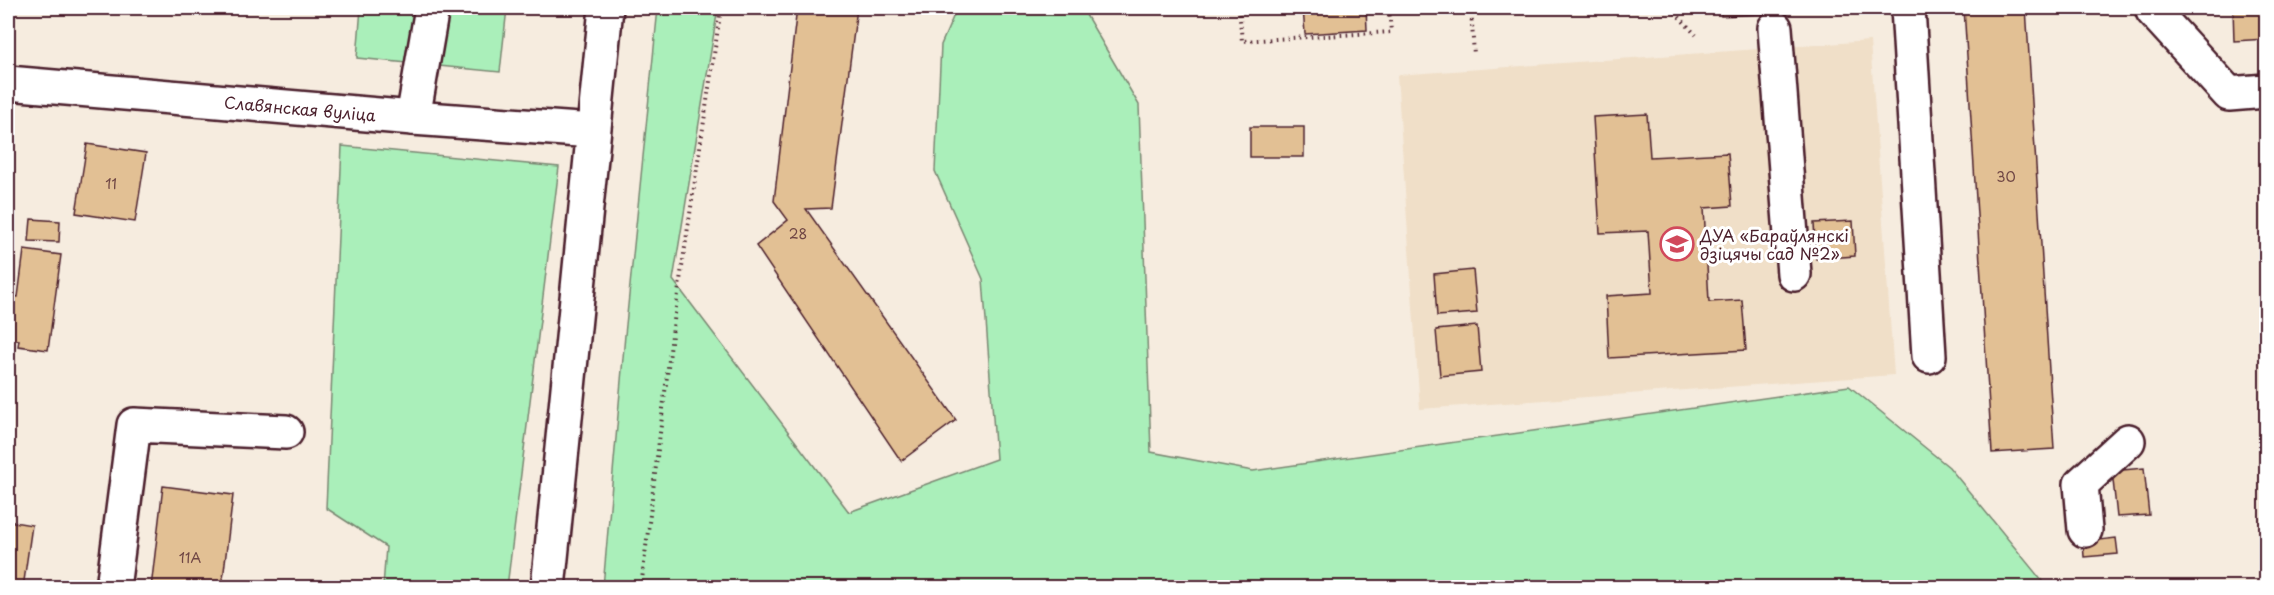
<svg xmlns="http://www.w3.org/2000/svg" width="2274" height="595" font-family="'Playpen Sans',sans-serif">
	<rect width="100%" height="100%" fill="#f6ecdf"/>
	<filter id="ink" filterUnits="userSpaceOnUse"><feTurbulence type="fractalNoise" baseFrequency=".0167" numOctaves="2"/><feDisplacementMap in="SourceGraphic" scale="12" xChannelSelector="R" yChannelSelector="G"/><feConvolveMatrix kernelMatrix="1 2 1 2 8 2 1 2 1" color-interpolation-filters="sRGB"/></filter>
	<g filter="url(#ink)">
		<polygon fill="#f0dfc8" points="1870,41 1894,375 1420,409 1397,75"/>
		<g fill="#aaefba" stroke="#7a8772" stroke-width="1.5">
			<polygon points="361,8 507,8 500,72 357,58"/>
			<polygon points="658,8 718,8 673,280 849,512 996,459 983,279 935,171 941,45 957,8 1082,8 1139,105 1151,452 1253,471 1849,386 1949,467 2047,587 603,587 625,335"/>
			<polygon points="342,146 559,167 507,587 383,587 386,547 326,508"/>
		</g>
		<g fill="#e2c094" stroke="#4a1f2b" stroke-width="1.5">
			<polygon points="797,8 857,8 831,208 806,209 956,420 901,461 756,246 788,220 774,201"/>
			<polygon points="1303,8 1366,8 1367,30 1305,34"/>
			<polygon points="1721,8 1779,8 1779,13 1721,16"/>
			<polygon points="1964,8 2026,8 2054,449 1992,453"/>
			<polygon points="2233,8 2266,8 2266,39 2234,41"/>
			<polygon points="1647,114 1650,157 1728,153 1732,206 1704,208 1709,302 1742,300 1746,350 1609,358 1606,296 1652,293 1648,231 1600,233 1593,117"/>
			<rect x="1250" y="127" width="54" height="30"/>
			<polygon points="87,144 146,153 135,222 76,213"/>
			<polygon points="31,219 60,221 59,242 29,241"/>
			<polygon points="1853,221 1855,256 1816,259 1814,223"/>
			<polygon points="24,250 61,255 48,350 18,346 19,340 8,339 9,296 18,297"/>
			<polygon points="1473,270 1477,313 1437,316 1434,274"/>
			<polygon points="1477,326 1481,372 1440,376 1436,330"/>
			<polygon points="2144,468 2149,515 2117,517 2112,471"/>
			<polygon points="163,486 233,495 222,588 151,588"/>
			<polygon points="8,521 32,525 23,588 8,588"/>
			<polygon points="2116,538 2118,554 2084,557 2083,542"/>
		</g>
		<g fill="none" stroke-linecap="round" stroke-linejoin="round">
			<defs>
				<g id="minor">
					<polyline points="1908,8 1929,356"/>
					<polyline points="2153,8 2153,11 2229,94 2266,91"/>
					<polyline points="1775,28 1794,274"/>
					<polyline points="8,83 413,118 593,131"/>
					<polyline points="413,118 432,8"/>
					<polyline points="2085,530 2081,484 2128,441"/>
					<polyline points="113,588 134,425 286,432"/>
				</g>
				<polyline id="major" points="548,588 606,8"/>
			</defs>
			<use href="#minor" stroke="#4a1f2b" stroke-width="38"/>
			<use href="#major" stroke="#4a1f2b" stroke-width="38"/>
			<g stroke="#4a1f2b" stroke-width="4" stroke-dasharray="1.5 4.5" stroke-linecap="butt">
				<polyline points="1239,8 1242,41 1391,32 1389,8"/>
				<polyline points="1471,8 1474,55"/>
				<polyline points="1671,8 1696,35"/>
				<polyline points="641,588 673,327 721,8"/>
			</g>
			<use href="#minor" stroke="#fff" stroke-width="33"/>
			<use href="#major" stroke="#fff" stroke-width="33"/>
		</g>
	</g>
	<defs>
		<symbol id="school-ring" viewBox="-11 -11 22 22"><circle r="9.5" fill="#fff" stroke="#d1495b" stroke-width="1.5"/><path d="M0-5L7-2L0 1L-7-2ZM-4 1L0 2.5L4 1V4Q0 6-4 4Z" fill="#d1495b"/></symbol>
	</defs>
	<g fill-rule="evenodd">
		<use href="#school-ring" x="1658" y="225" width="38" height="38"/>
	</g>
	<g text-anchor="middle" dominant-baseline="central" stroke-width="6" stroke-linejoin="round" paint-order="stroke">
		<g font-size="14" fill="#704745">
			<text x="2006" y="176">30</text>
			<text x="111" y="183">11</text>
			<text x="798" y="233">28</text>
			<text x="190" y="557">11А</text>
		</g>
		<g font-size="16" fill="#4a1f2b" stroke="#fff">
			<text transform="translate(300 108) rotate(5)">Славянская вуліца</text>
		</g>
		<g font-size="16" fill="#4a1f2b" stroke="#fff" text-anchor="start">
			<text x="1700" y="235">ДУА «Бараўлянскі<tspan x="1700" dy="18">дзіцячы сад №2»</tspan></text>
		</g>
	</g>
	<rect width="2274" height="595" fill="none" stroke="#fff" stroke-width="30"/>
	<rect x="15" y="15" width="2244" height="565" fill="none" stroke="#4a1f2b" stroke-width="2" filter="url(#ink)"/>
</svg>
